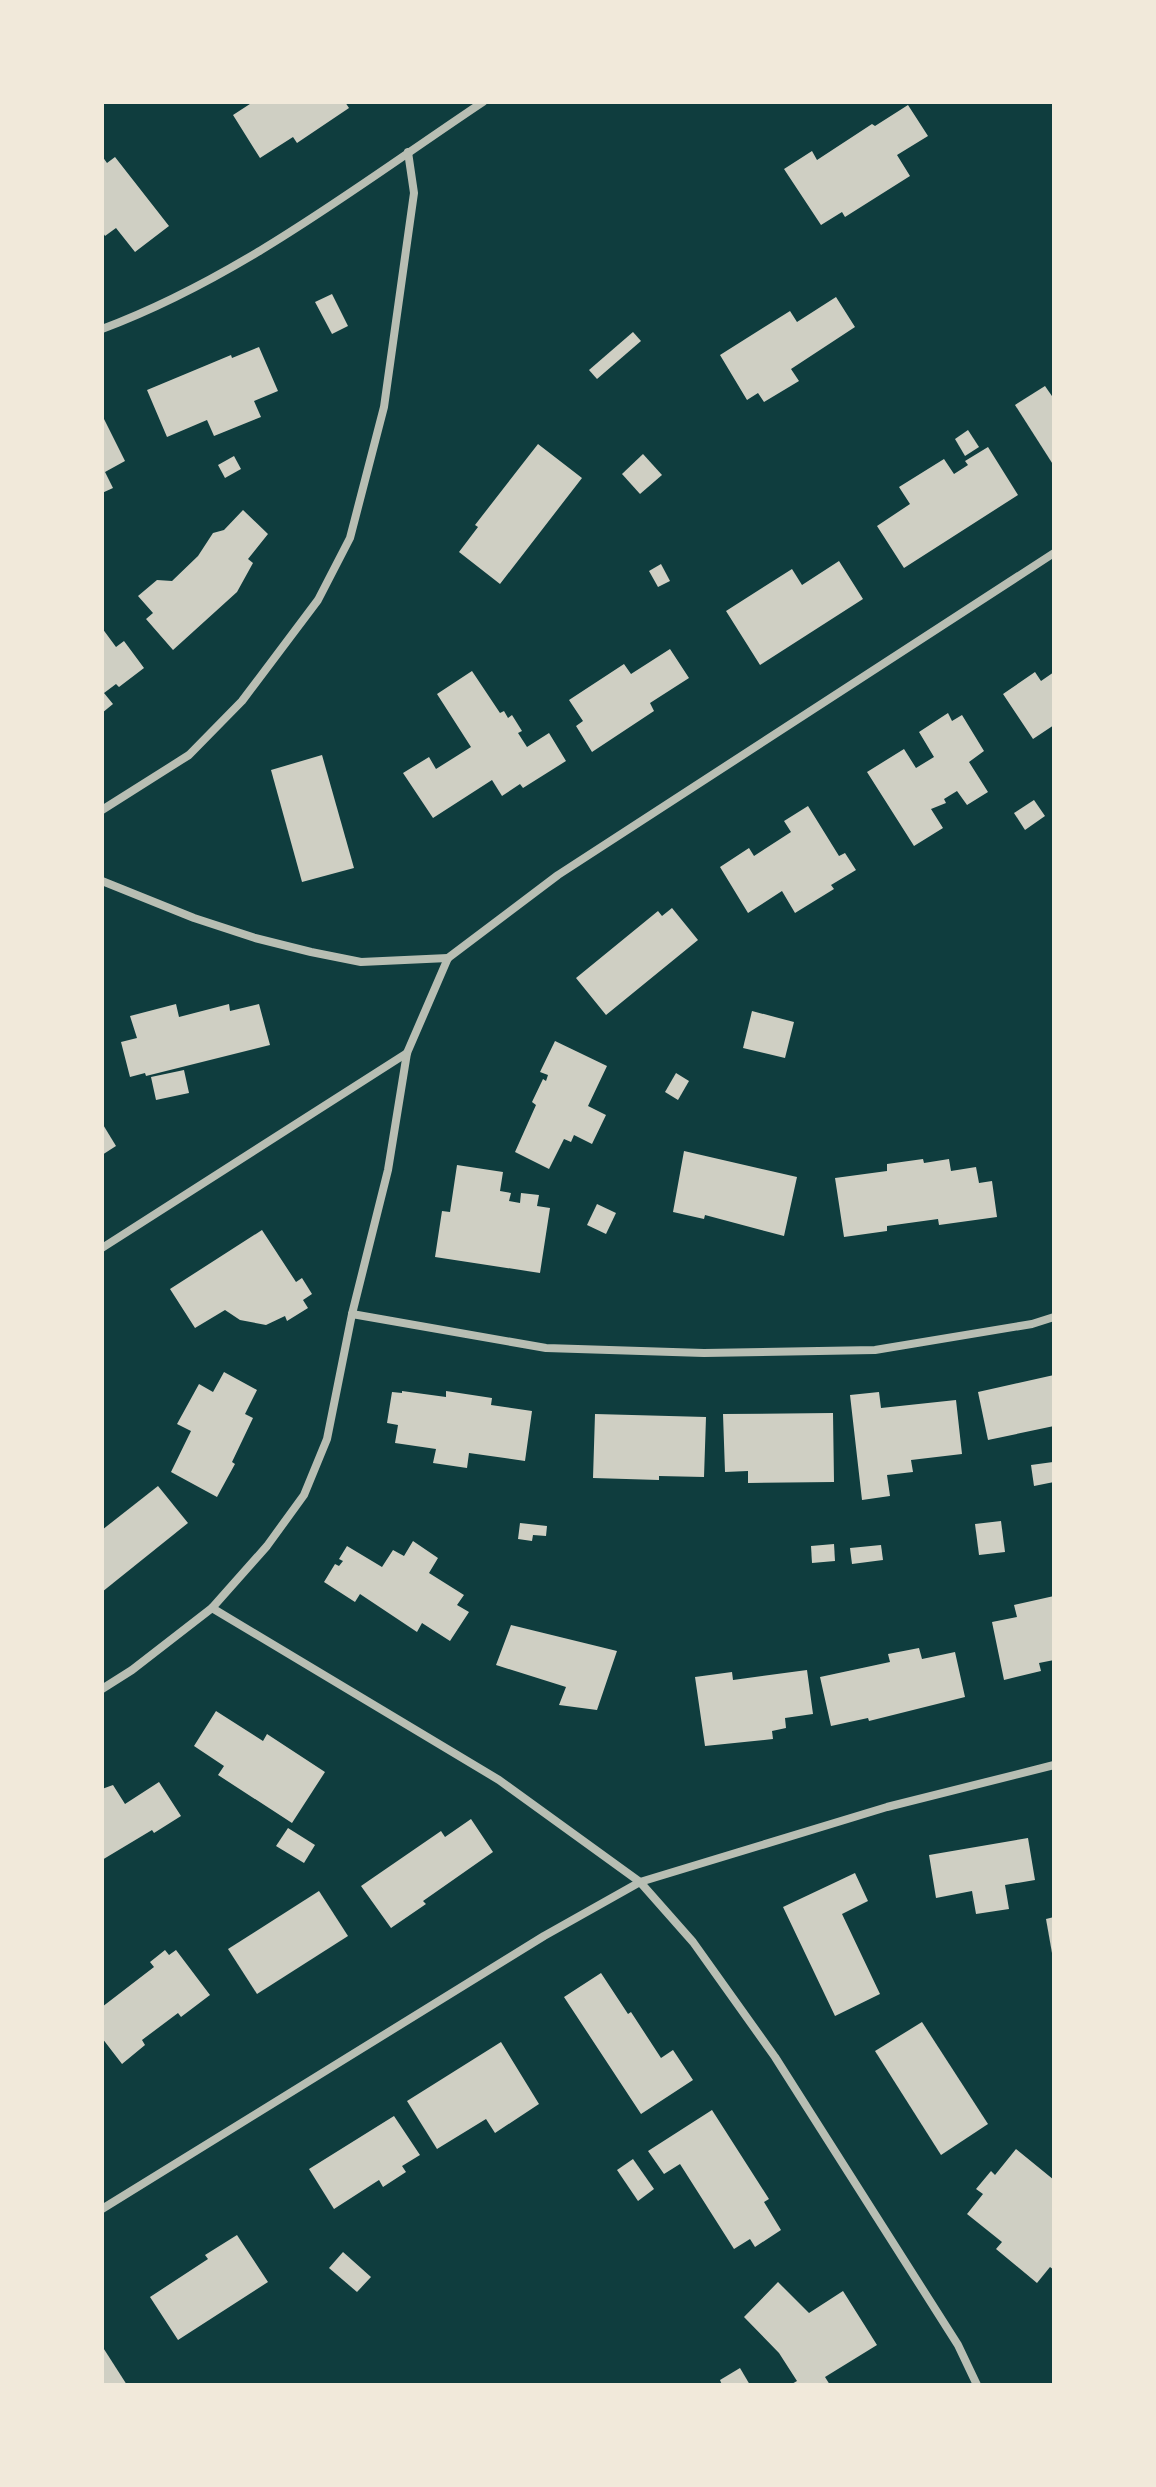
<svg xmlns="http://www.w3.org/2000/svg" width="1156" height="2487" font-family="'Source Sans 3',sans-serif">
	<rect width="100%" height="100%" fill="#0f3d3e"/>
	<g fill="#cfcfc3">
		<polygon points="253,102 345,102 349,108 297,143 293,137 260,158 233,115"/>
		<polygon points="908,105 928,136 897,155 910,176 845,217 842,212 821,225 784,169 812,151 817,160 872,124 875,126"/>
		<polygon points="102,156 107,163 115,157 169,226 135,252 116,228 105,236 102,231"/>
		<polygon points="332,294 348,326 332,334 315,302"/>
		<polygon points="836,297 855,327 791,369 799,381 764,402 758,393 747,400 720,355 790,311 797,322"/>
		<polygon points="633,332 641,341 597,379 589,370"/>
		<polygon points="259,347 278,391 254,401 261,417 214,436 207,420 167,437 147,390 231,355 232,358"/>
		<polygon points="1045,386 1054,399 1054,466 1015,405"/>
		<polygon points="102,415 125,461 105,472 113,488 102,493"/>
		<polygon points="968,430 979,447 965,456 955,439"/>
		<polygon points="538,444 582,478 500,584 459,552 478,527 475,525"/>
		<polygon points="988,447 1018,495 904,568 877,526 910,504 899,487 944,459 954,474 968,465 965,461"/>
		<polygon points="643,454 662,475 640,494 622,474"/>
		<polygon points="234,456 241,469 225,478 218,465"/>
		<polygon points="243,510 268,534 248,559 253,563 237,592 173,650 146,619 153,613 138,596 157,580 172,581 198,556 213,533 224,530"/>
		<polygon points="839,561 863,599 760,665 726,611 792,569 802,585"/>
		<polygon points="661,564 670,581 658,587 649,571"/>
		<polygon points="102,628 116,647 124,641 144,668 119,687 116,684 104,693 113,704 102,713"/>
		<polygon points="670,649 689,678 650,703 654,711 592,752 576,726 583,721 569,700 624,664 631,674"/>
		<polygon points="472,671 500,713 504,711 508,718 512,715 522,731 518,733 527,747 549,733 566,761 523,788 520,784 502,796 492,780 433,818 403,773 429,757 436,769 471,747 437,694"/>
		<polygon points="1035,672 1041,681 1054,672 1054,725 1033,739 1003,694"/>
		<polygon points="948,713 952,721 962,715 984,751 969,762 988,792 967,805 957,791 944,799 946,803 931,809 943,828 914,846 867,772 904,749 916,768 934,757 919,732"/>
		<polygon points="322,755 354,868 302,882 271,770"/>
		<polygon points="1034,800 1045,816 1025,830 1014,813"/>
		<polygon points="808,806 839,856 845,853 856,870 831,885 834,889 795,913 782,891 748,913 720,867 749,848 754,856 791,832 784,821"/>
		<polygon points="672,908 698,940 606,1015 576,978 658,911 662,916"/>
		<polygon points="176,1004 179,1017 229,1004 230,1011 259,1004 270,1045 146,1076 145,1073 130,1077 121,1042 137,1038 130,1016"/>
		<polygon points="752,1011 794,1022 785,1058 743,1048"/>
		<polygon points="555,1041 607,1066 588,1106 606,1115 592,1144 574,1135 571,1142 564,1139 549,1169 515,1152 536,1105 532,1102 543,1079 546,1081 548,1075 540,1072"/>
		<polygon points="184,1070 189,1093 156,1100 151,1077"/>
		<polygon points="676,1073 689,1081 678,1100 665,1092"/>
		<polygon points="102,1123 116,1146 102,1155"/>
		<polygon points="684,1151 797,1177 784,1236 705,1215 704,1219 673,1212"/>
		<polygon points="923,1159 924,1163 949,1159 951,1171 976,1167 979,1183 992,1181 997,1217 939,1225 938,1219 887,1226 887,1231 844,1237 835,1178 887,1171 887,1164"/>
		<polygon points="457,1165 503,1172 500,1191 511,1193 509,1201 520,1203 521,1193 539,1195 537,1206 550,1208 540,1273 435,1257 442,1211 450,1212"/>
		<polygon points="597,1204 616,1213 606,1234 587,1225"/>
		<polygon points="262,1230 296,1282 302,1278 312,1294 303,1300 308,1308 287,1321 285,1316 266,1325 240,1320 225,1310 195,1328 170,1289"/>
		<polygon points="224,1372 257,1390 245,1414 253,1418 232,1462 235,1464 217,1497 171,1472 191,1431 177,1424 199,1384 213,1392"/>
		<polygon points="1054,1375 1054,1426 988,1440 978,1392"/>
		<polygon points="402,1391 446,1397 446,1391 492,1398 491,1405 532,1411 525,1461 469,1453 467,1468 433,1463 436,1449 395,1443 398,1425 387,1423 392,1392 402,1393"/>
		<polygon points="879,1392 881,1408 956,1400 962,1454 911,1460 913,1472 887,1475 890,1496 862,1500 850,1395"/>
		<polygon points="833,1413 834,1482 748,1483 748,1471 725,1472 723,1414"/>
		<polygon points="595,1414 706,1417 704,1477 659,1476 659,1480 593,1478"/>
		<polygon points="1053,1462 1054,1482 1034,1486 1031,1465"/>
		<polygon points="158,1486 188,1523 102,1592 102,1530"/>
		<polygon points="1001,1521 1005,1552 979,1555 975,1524"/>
		<polygon points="520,1523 547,1526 546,1536 533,1535 532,1541 518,1539"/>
		<polygon points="413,1541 438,1558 429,1573 464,1595 457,1605 469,1612 450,1641 422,1623 417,1632 360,1594 355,1602 324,1582 335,1564 339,1566 343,1561 339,1559 347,1546 382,1567 393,1550 404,1556"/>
		<polygon points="834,1544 835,1561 812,1563 811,1546"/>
		<polygon points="881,1545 883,1560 852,1564 850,1548"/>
		<polygon points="1054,1596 1054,1660 1039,1663 1041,1671 1004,1680 992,1622 1017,1617 1014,1605"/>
		<polygon points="511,1625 617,1651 597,1710 559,1705 566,1687 496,1665"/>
		<polygon points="919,1648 922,1659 955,1652 965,1697 869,1721 868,1718 831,1726 820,1677 890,1662 888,1654"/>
		<polygon points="807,1670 813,1714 785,1718 786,1728 772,1731 773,1739 705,1746 695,1677 732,1672 733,1680"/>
		<polygon points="216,1711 263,1741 267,1734 325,1772 292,1823 218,1775 224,1766 194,1746"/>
		<polygon points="159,1782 181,1816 154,1833 152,1830 102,1860 102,1789 113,1785 125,1804"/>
		<polygon points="471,1819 493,1852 423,1901 426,1904 391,1928 361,1886 441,1831 445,1837"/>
		<polygon points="288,1828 315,1845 304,1863 276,1846"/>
		<polygon points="1028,1838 1035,1880 1005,1885 1009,1909 976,1914 972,1891 936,1898 929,1855"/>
		<polygon points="855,1873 868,1901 842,1914 880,1994 835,2016 783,1907"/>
		<polygon points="319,1891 348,1936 257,1994 228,1949"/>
		<polygon points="1054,1917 1054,1953 1052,1953 1046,1919"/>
		<polygon points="165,1950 169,1955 176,1950 210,1995 181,2017 178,2013 142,2040 145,2045 122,2064 102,2038 102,2007 154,1967 150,1962"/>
		<polygon points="601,1973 628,2014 631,2012 661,2058 673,2050 693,2080 641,2114 564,1997"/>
		<polygon points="922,2022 988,2124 941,2155 875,2051"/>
		<polygon points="501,2042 539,2104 495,2133 486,2119 437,2149 407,2101"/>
		<polygon points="712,2110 769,2199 764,2202 781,2230 755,2247 750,2239 734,2249 680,2164 664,2174 648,2151"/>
		<polygon points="394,2116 420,2155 402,2166 406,2172 383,2187 379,2180 334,2209 309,2169"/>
		<polygon points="1016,2149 1054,2180 1054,2270 1050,2267 1037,2283 996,2249 1002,2242 967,2214 983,2194 976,2189 991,2171 995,2175"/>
		<polygon points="633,2159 654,2189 638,2201 617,2170"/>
		<polygon points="237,2235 268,2282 178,2340 150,2297 208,2259 205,2255"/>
		<polygon points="343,2252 371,2277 357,2292 329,2268"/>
		<polygon points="778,2282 809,2313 843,2291 877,2345 825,2377 830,2385 790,2385 797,2381 779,2353 744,2317"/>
		<polygon points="102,2346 127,2385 102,2385"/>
		<polygon points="740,2368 750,2385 722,2385 720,2380"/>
	</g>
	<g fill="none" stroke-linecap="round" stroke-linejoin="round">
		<g stroke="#b8beb3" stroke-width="8">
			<path d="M102 329C241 277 360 184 483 102"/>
			<polyline points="102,810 189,755 242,701 318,600 350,538 384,407 414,193 408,152"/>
			<polyline points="102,881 194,918 255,938 311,952 361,962 448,958"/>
			<polyline points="102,1248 407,1053"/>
			<polyline points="352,1314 546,1348 704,1353 875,1350 1032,1324 1054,1317"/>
			<polyline points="212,1608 499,1780 640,1882 693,1942 775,2057 958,2345 977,2385"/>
			<polyline points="102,1689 132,1670 212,1608 267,1546 304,1495 327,1439 352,1314 388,1170 407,1053 448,958 558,875 1054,553"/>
			<polyline points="102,2209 544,1936 640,1882 887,1807 1054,1765"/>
		</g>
	</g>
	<rect width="1156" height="2487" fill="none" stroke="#f1e9da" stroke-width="208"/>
</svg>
